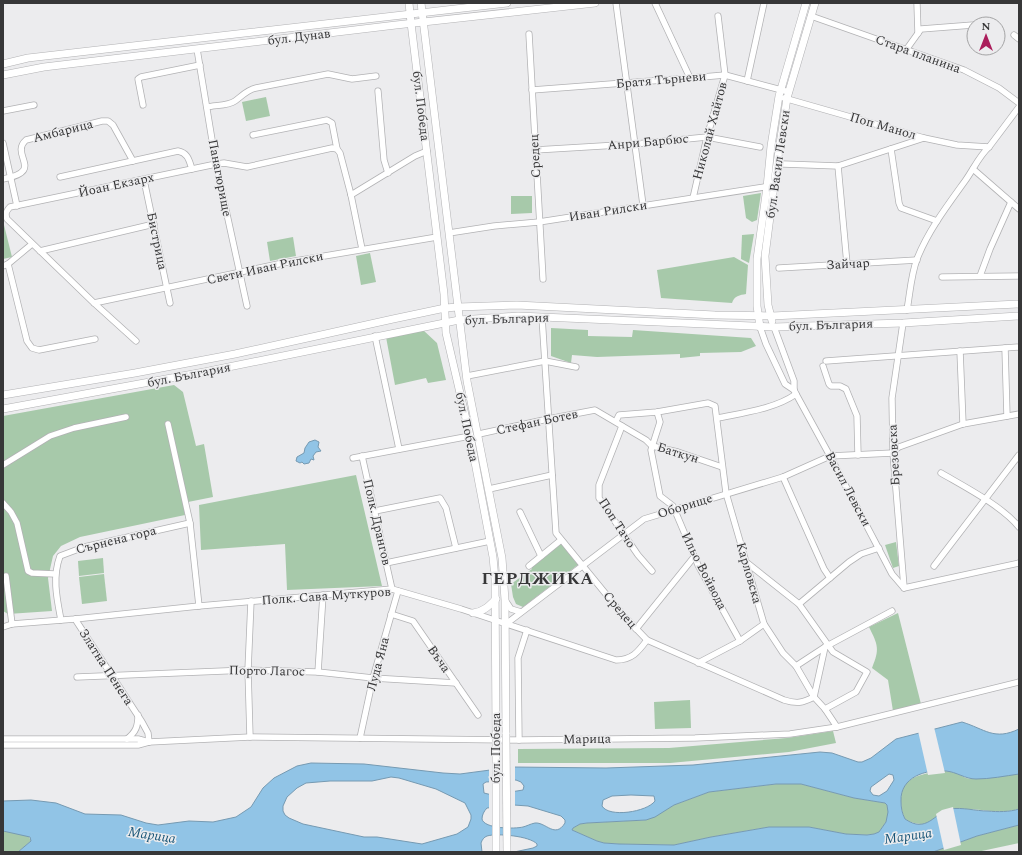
<svg xmlns="http://www.w3.org/2000/svg" width="1022" height="855" font-family="Spectral,serif">
	<rect width="100%" height="100%" fill="#ececee"/>
	<g fill="#a7c9aa">
		<polygon points="266,97 270,116 246,121 242,102"/>
		<polygon points="761,193 757,220 752,222 746,218 743,196"/>
		<polygon points="511,196 532,196 532,213 511,214"/>
		<polygon points="3,225 4,225 12,257 3,259"/>
		<polygon points="754,234 749,263 741,259 742,235"/>
		<polygon points="293,237 296,256 270,261 267,242"/>
		<polygon points="370,253 376,282 361,285 356,256"/>
		<path d="M734 257 748 265 746 294C740 295 734 296 732 303L661 298 657 270Z"/>
		<polygon points="551,328 588,330 588,336 632,337 633,330 751,338 756,346 741,352 700,353 700,356 680,358 680,354 597,357 572,355 571,363 551,356"/>
		<polygon points="423,330 437,343 446,380 428,383 426,378 395,385 386,337"/>
		<polygon points="174,385 183,392 196,446 204,444 213,497 183,503 185,515 80,537 61,546 53,556 48,578 52,611 8,614 3,611 3,416"/>
		<polygon points="356,475 382,586 287,590 285,544 201,550 199,505"/>
		<polygon points="896,542 899,566 893,568 885,545"/>
		<polygon points="561,543 579,564 523,607 516,604 513,597 511,584 532,569 531,567"/>
		<polygon points="103,558 104,573 79,576 78,561"/>
		<polygon points="104,574 107,601 82,604 79,577"/>
		<path d="M898 613 921 704 893 711 888 680 872 668C880 649 878 645 869 627Z"/>
		<polygon points="690,700 691,728 655,729 654,702"/>
		<polygon points="833,731 836,743 789,752 670,763 518,763 518,749 669,748 787,738"/>
		<path d="M945 771 956 773 966 778 971 779 1019 774V809C994 816 969 804 944 811 939 813 936 818 932 821 924 826 912 824 905 819 902 813 901 807 901 801 900 775 926 773 945 771Z"/>
		<polygon points="776,784 801,784 854,798 885,803 887,805 889,812 886,822 879,832 874,834 867,835 846,834 809,827 769,827 711,837 674,845 619,844 604,843 597,841 572,830 573,828 580,824 587,823 646,820 674,805 709,792"/>
		<polygon points="1019,825 1019,843 977,852 933,852 977,836"/>
		<polygon points="3,831 27,835 29,837 31,841 18,852 3,852"/>
	</g>
	<g fill="#91c4e6" stroke="#769ab2" fill-rule="evenodd">
		<polygon points="315,440 319,442 318,447 321,451 316,452 313,456 314,460 311,459 309,463 304,464 302,462 300,463 296,461 297,457 304,453 305,448 309,442"/>
		<path d="M962 722C985 729 994 741 1019 729V774C1005 776 990 779 976 779 965 779 957 772 946 771 926 769 900 777 901 801 901 808 902 813 905 819 927 834 934 813 950 809 963 807 975 811 988 811 997 812 1010 812 1019 809V825L977 836 933 852H514L533 848 537 846V844C530 836 497 833 487 836 484 837 482 840 481 843L482 852H18L31 841 30 837 3 831V801L31 800 56 803 85 814 121 815 146 823 158 825 189 821 213 822 236 817 251 807 263 788 274 778 297 766 311 763 364 764 443 773 460 774 513 767 606 768 693 765 820 752 832 753 858 762H862L871 758 896 739ZM889 774 893 775 894 780 887 791 879 796 873 795 870 791 871 787ZM391 777 399 778 436 789 465 803 471 815V819L468 827 457 834 422 844 377 837H364L303 824 289 818 285 815 283 811V806L287 797 297 788 306 783 330 781H372ZM516 780 521 782 524 786 523 790 492 795 484 793 483 784 486 782ZM776 784H801L854 798 885 803 887 805 888 812 886 822 879 832 874 834 867 835 846 834 809 827H769L711 837 674 845 619 844 604 843 597 841 572 830 573 828 580 824 587 823 646 820 655 817 674 805 709 792ZM631 795 654 796 655 801C647 812 609 818 602 806L603 800 612 796ZM514 805 528 806 561 816 565 820V823C555 839 546 822 535 823 530 824 527 826 523 827 515 829 484 829 482 819 482 815 484 811 487 808Z"/>
	</g>
	<g fill="#ececee">
		<polygon points="934,727 945,773 928,775 918,731"/>
		<polygon points="515,765 515,782 489,783 489,768"/>
		<polygon points="515,790 515,807 489,810 489,793"/>
		<polygon points="953,807 961,845 944,850 936,814 942,810"/>
	</g>
	<g fill="none" stroke-linecap="round" stroke-linejoin="round">
		<defs>
			<g id="minor">
				<polyline points="616,3 643,205"/>
				<polyline points="655,3 690,78"/>
				<polyline points="917,3 918,33"/>
				<polyline points="811,16 964,70 999,88 1019,103"/>
				<polyline points="529,34 543,279"/>
				<polyline points="1014,35 1019,39"/>
				<polyline points="197,49 216,164 247,306"/>
				<polyline points="906,50 921,29 973,25"/>
				<polyline points="747,81 764,3"/>
				<polyline points="532,90 690,78 725,75 789,92"/>
				<polyline points="378,91 384,160 388,173"/>
				<polyline points="784,98 924,138 957,145 989,147"/>
				<polyline points="143,105 138,79 141,77 200,65"/>
				<path d="M207 107C215 105 228 106 235 101 242 96 247 90 256 88L328 74 352 79 376 76"/>
				<polyline points="3,111 34,105"/>
				<polyline points="253,135 327,120 332,123 337,149"/>
				<polyline points="3,143 17,206"/>
				<polyline points="891,149 899,203 901,208 937,221"/>
				<polyline points="535,150 635,144 707,137 760,147"/>
				<polyline points="783,164 838,166 924,138"/>
				<polyline points="838,166 847,264"/>
				<polyline points="973,169 1019,209"/>
				<path d="M60 177 178 151C188 153 189 160 192 169"/>
				<path d="M3 179C46 171 9 155 26 140L102 121H108L113 125 133 161"/>
				<polyline points="144,180 170,303"/>
				<polyline points="351,195 415,156 427,151"/>
				<polyline points="693,198 707,137 725,75 718,16"/>
				<polyline points="449,233 494,226 539,222 771,186"/>
				<polyline points="40,251 154,224"/>
				<polyline points="8,264 27,341 32,348 39,350 95,339"/>
				<polyline points="3,266 8,264 32,244"/>
				<polyline points="779,268 917,260"/>
				<polyline points="980,276 990,249 1011,202"/>
				<polyline points="942,277 1019,276"/>
				<polyline points="94,303 283,263 437,237"/>
				<path d="M907 310C910 293 911 275 917 259 928 231 947 206 965 181 973 170 979 156 989 147L1019 107"/>
				<path d="M542 317 556 533 623 615 647 640 784 700C797 704 802 703 814 697L825 647"/>
				<polyline points="903,323 892,398 893,453 904,587"/>
				<polyline points="760,327 766,344 785,384 794,390"/>
				<polyline points="774,327 794,381 794,390 796,394 830,456 892,574 904,588"/>
				<polyline points="375,336 399,449"/>
				<path d="M136 341 94 303 7 219C5 214 6 211 10 207L216 164 224 163 247 167 332 148 337 149 340 153 351 195 362 249"/>
				<polyline points="1005,348 1007,416"/>
				<polyline points="960,351 963,424"/>
				<polyline points="826,361 1019,347"/>
				<polyline points="823,366 829,384 831,386 840,386 846,389 857,416 858,455"/>
				<polyline points="467,376 545,361 576,367"/>
				<polyline points="657,412 660,422 651,450 660,496 673,506 698,565 740,641"/>
				<path d="M718 418C742 413 775 409 796 394"/>
				<polyline points="616,421 619,415 657,412 708,403 715,406 726,493 764,624 783,653 796,666 814,697 825,709 837,727"/>
				<polyline points="168,424 190,523 199,606"/>
				<polyline points="622,426 599,485 599,498 638,555 652,571"/>
				<polyline points="479,434 548,419 595,410 646,440 652,446 678,452 722,467"/>
				<polyline points="893,451 899,447 963,424 1019,414"/>
				<polyline points="362,456 392,589"/>
				<polyline points="353,458 470,436"/>
				<polyline points="3,465 50,436 74,428 126,417"/>
				<path d="M941 473C965 487 1002 506 1019 527"/>
				<polyline points="783,477 824,569 830,578"/>
				<polyline points="489,489 552,475"/>
				<polyline points="3,503 11,512 17,523 28,571 32,573 55,574"/>
				<polyline points="375,511 440,498 446,508 456,548"/>
				<polyline points="520,512 541,556"/>
				<polyline points="746,562 799,604 833,652 867,672 856,692 825,709"/>
				<polyline points="386,563 490,541"/>
				<polyline points="529,566 561,540"/>
				<polyline points="934,566 1019,455"/>
				<polyline points="6,576 12,624"/>
				<polyline points="904,588 1019,563"/>
				<polyline points="505,600 511,609 521,612"/>
				<polyline points="799,604 849,562 861,554 879,548"/>
				<polyline points="391,614 413,621 478,715"/>
				<polyline points="75,619 142,722 148,733 149,742"/>
				<path d="M61 620C57 599 52 578 60 556L84 547 190 523"/>
				<polyline points="506,624 644,519 783,477 830,456 893,453"/>
				<path d="M3 627 12 624 75 619 199 606 392 589 461 609 616 660C632 660 638 652 647 640"/>
				<polyline points="636,629 694,557"/>
				<polyline points="698,663 740,641 764,624"/>
				<polyline points="796,666 825,647 892,611"/>
				<polyline points="318,672 323,595"/>
				<polyline points="77,677 248,670 318,672 373,678 456,683"/>
				<polyline points="250,737 248,670 251,601"/>
				<polyline points="360,738 373,678 398,591"/>
				<polyline points="3,739 138,739 149,742"/>
				<path d="M127 739C136 732 138 726 138 715"/>
				<polyline points="519,740 518,658 527,630"/>
				<polyline points="3,745 138,745 149,742 250,737 519,740 695,738 790,734 837,727 1019,682"/>
			</g>
			<g id="major">
				<polyline points="409,3 411,23 444,294 446,333 470,436 493,557 495,579 496,734"/>
				<polyline points="421,3 467,381 502,558 505,600 506,734"/>
				<polyline points="3,64 28,58 507,3"/>
				<polyline points="3,75 44,67 396,25 595,3"/>
				<polyline points="772,321 768,305 765,256 776,170 787,98 815,3"/>
				<polyline points="760,327 757,306 757,259 767,187 771,146 779,96 806,3"/>
				<polyline points="3,395 135,373 235,354 393,319 445,308 458,307 517,305 715,315 772,316 1019,304"/>
				<polyline points="3,409 204,372 459,320 518,316 774,327 903,323 1019,316"/>
				<path d="M473 613C483 612 489 606 496 599"/>
			</g>
		</defs>
		<use href="#minor" stroke="#b2b2b4" stroke-width="7"/>
		<use href="#major" stroke="#b2b2b4" stroke-width="8"/>
		<use href="#minor" stroke="#fff" stroke-width="5.5"/>
		<use href="#major" stroke="#fff" stroke-width="7"/>
		<defs>
			<g id="major-bridge">
				<polyline points="496,734 496,852"/>
				<polyline points="506,734 507,852"/>
			</g>
		</defs>
		<use href="#major-bridge" stroke="#b2b2b4" stroke-width="8" stroke-linecap="butt"/>
		<use href="#major-bridge" stroke="#fff" stroke-width="7"/>
	</g>
	<g text-anchor="middle" dominant-baseline="central" stroke-width="3" stroke-linejoin="round" paint-order="stroke">
		<g font-size="13" fill="#373738" stroke="#ececee">
			<text transform="translate(299 37) rotate(-7)">бул. Дунав</text>
			<text transform="translate(918 54) rotate(20)">Стара планина</text>
			<text transform="translate(661 80) rotate(-5)">Братя Търневи</text>
			<text transform="translate(421 106) rotate(83)">бул. Победа</text>
			<text transform="translate(883 126) rotate(16)">Поп Манол</text>
			<text transform="translate(63 131) rotate(-14)">Амбарица</text>
			<text transform="translate(710 131) rotate(-75)">Николай Хайтов</text>
			<text transform="translate(648 142) rotate(-5)">Анри Барбюс</text>
			<text transform="translate(535 156) rotate(-93)">Средец</text>
			<text transform="translate(778 164) rotate(-82)">бул. Васил Левски</text>
			<text transform="translate(220 178) rotate(79)">Панагюрище</text>
			<text transform="translate(116 185) rotate(-12)">Йоан Екзарх</text>
			<text transform="translate(608 211) rotate(-9)">Иван Рилски</text>
			<text transform="translate(157 241) rotate(78)">Бистрица</text>
			<text transform="translate(848 264) rotate(-3)">Зайчар</text>
			<text transform="translate(265 268) rotate(-12)">Свети Иван Рилски</text>
			<text transform="translate(507 319) rotate(-2)">бул. България</text>
			<text transform="translate(831 325) rotate(-2)">бул. България</text>
			<text transform="translate(189 375) rotate(-11)">бул. България</text>
			<text transform="translate(537 422) rotate(-12)">Стефан Ботев</text>
			<text transform="translate(467 427) rotate(78)">бул. Победа</text>
			<text transform="translate(678 453) rotate(17)">Баткун</text>
			<text transform="translate(894 455) rotate(-93)">Брезовска</text>
			<text transform="translate(848 489) rotate(62)">Васил Левски</text>
			<text transform="translate(685 506) rotate(-17)">Оборище</text>
			<text transform="translate(377 522) rotate(77)">Полк. Дрангов</text>
			<text transform="translate(617 523) rotate(57)">Поп Тачо</text>
			<text transform="translate(116 540) rotate(-14)">Сърнена гора</text>
			<text transform="translate(704 571) rotate(63)">Ильо Войвода</text>
			<text transform="translate(749 573) rotate(74)">Карловска</text>
			<text transform="translate(326 596) rotate(-4)">Полк. Сава Муткуров</text>
			<text transform="translate(620 610) rotate(49)">Средец</text>
			<text transform="translate(439 659) rotate(55)">Въча</text>
			<text transform="translate(378 664) rotate(-75)">Луда Яна</text>
			<text transform="translate(106 667) rotate(57)">Златна Пенега</text>
			<text transform="translate(267 671) rotate(1)">Порто Лагос</text>
			<text transform="translate(587 739) rotate(-1)">Марица</text>
			<text transform="translate(496 748) rotate(-90)">бул. Победа</text>
		</g>
		<g font-size="14" font-style="italic" fill="#1a5678" stroke="#ececee">
			<text transform="translate(152 835) rotate(9)">Марица</text>
			<text transform="translate(908 836) rotate(-8)">Марица</text>
		</g>
		<g font-size="17" font-weight="bold" letter-spacing="1" fill="#373738" stroke="#ececee">
			<text x="538" y="579">ГЕРДЖИКА</text>
		</g>
	</g>
	<rect width="1022" height="855" fill="none" stroke="#373738" stroke-width="8"/>
	<g transform="translate(986 36)"><circle r="19" fill="#ececee" stroke="#a4a4a5"/>
	<path d="M0-3L7 15L0 10L-7 15Z" fill="#ab1d5b"/>
	<text y="-6" font-size="11" font-weight="bold" text-anchor="middle" fill="#373738">N</text>
	</g>
</svg>
